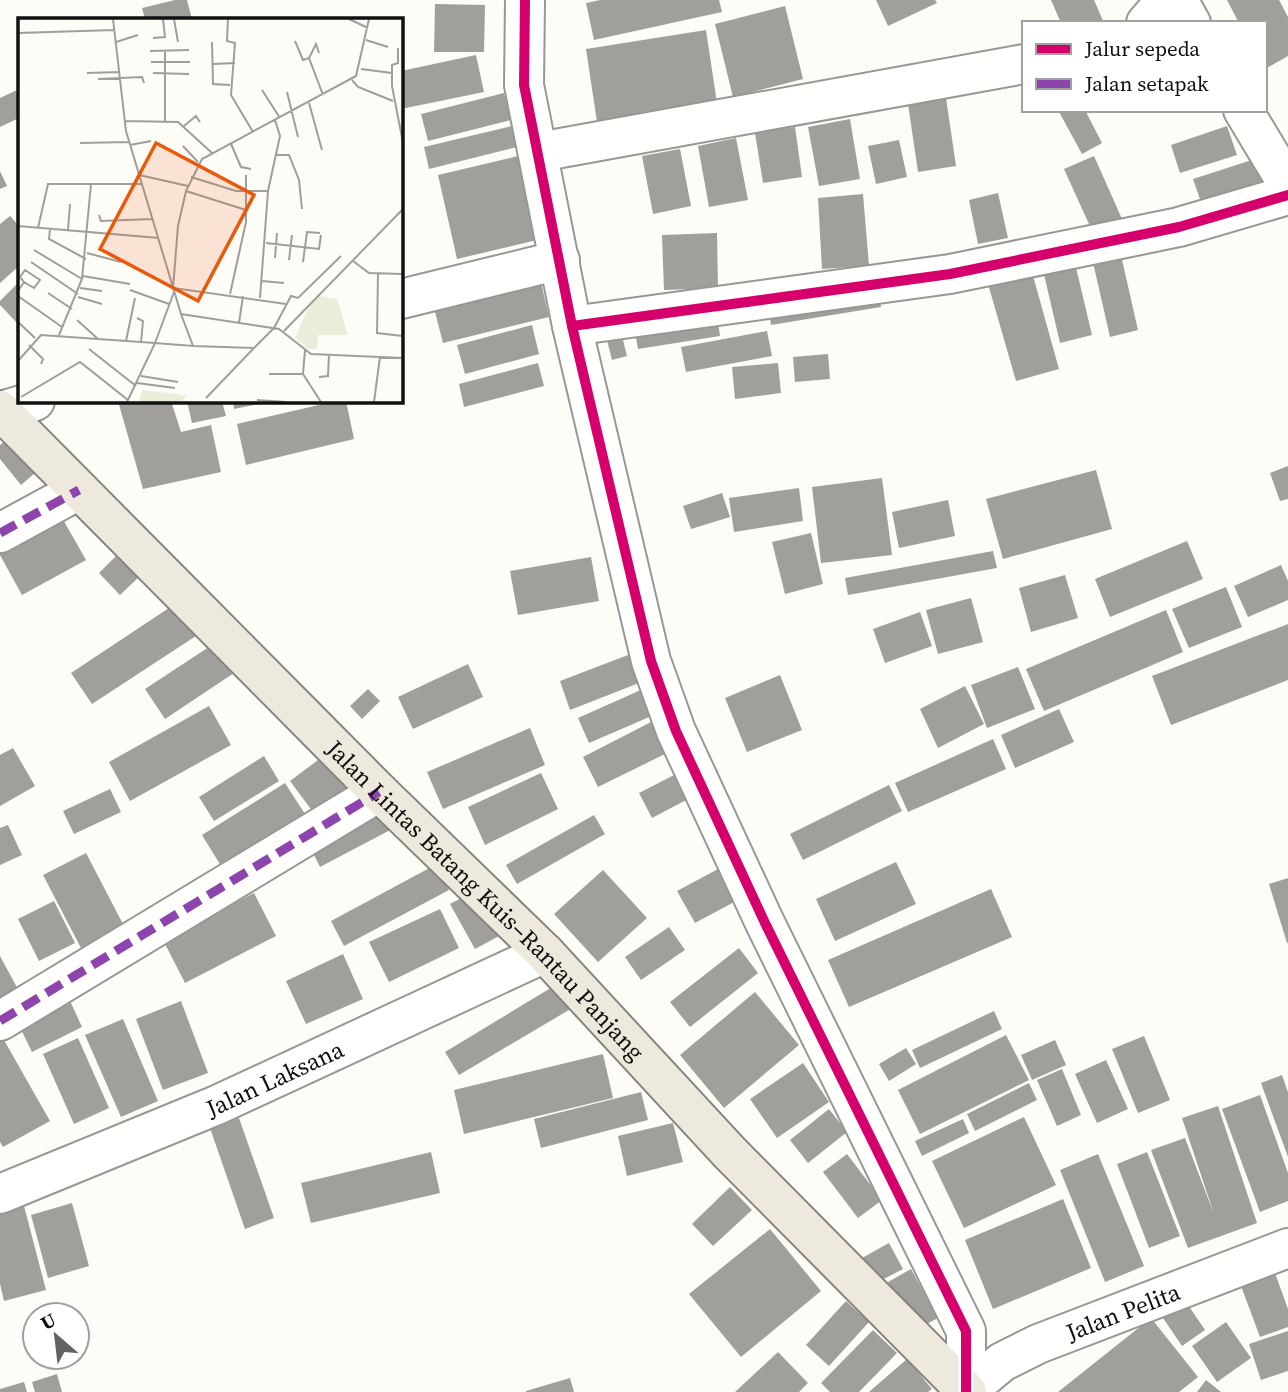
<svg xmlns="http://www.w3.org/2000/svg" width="1288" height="1392" font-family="'Source Serif 4',serif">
	<rect width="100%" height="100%" fill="#fdfcf7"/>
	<g fill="#a19f9c">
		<polygon points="175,0 187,0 192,19 145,19 142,8"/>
		<polygon points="600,0 719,0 722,12 594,40 586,3"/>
		<polygon points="876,0 935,0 937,3 888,26"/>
		<polygon points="1051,0 1094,0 1104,23 1061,23"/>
		<polygon points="1227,0 1279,0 1288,17 1288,56 1265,69 1265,23 1239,23"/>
		<polygon points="435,4 485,5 484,52 434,52"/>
		<polygon points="785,6 803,79 733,97 715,24"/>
		<polygon points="706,30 717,103 597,122 586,49"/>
		<polygon points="476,55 484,92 401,109 401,71"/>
		<polygon points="19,89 19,118 0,127 0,98"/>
		<polygon points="504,93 511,120 428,141 421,114"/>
		<polygon points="946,98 956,166 918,172 908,104"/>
		<polygon points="1058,110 1085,110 1102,143 1082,154"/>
		<polygon points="850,119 860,179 819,186 808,127"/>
		<polygon points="512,126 517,147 429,169 424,147"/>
		<polygon points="1227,126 1237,155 1180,173 1171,145"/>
		<polygon points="795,127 802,177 763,183 755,133"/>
		<polygon points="736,138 748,200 709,207 698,146"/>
		<polygon points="899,140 907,177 876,184 868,146"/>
		<polygon points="680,149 691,206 653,214 642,156"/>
		<polygon points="518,156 537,240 457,259 438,175"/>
		<polygon points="1094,156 1122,219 1093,233 1064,169"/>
		<polygon points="1258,158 1267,185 1202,205 1193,179"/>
		<polygon points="0,171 7,186 0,189"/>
		<polygon points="998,193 1008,238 978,244 969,200"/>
		<polygon points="863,194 869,266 822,269 818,198"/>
		<polygon points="10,216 19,226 19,266 0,283 0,224"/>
		<polygon points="717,233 718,288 664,290 662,235"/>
		<polygon points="1120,251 1138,330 1110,337 1092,258"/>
		<polygon points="1074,259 1092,335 1060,343 1042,266"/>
		<polygon points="1030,265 1059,369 1016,381 986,277"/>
		<polygon points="539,274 549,317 443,343 432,300"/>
		<polygon points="19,282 19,325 0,305 0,301"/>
		<polygon points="878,287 881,307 771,325 768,305"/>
		<polygon points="717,314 720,336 638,349 634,327"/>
		<polygon points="532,325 539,354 465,374 457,345"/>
		<polygon points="620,328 627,356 612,360 605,332"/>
		<polygon points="767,331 772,356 686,372 681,347"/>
		<polygon points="828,354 830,379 795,382 793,357"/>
		<polygon points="538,363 544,386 464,407 459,384"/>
		<polygon points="778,363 781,393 735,399 732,367"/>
		<polygon points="118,401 171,401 181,432 211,425 221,472 143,489"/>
		<polygon points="187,401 222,401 226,416 192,423"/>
		<polygon points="233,401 268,401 268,402 234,409"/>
		<polygon points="336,401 346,401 354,439 246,465 237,424"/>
		<polygon points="14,434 41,468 21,485 0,459 0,445"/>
		<polygon points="1288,466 1288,499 1280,501 1270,473"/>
		<polygon points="1096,470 1112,529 1003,559 986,499"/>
		<polygon points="882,478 892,555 821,563 812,487"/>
		<polygon points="799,488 803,521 734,532 729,498"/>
		<polygon points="722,493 730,517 691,529 683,506"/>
		<polygon points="948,500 955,536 899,548 892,512"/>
		<polygon points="61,516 86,560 22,595 0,555 0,549"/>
		<polygon points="811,533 823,584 785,594 772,542"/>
		<polygon points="1187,541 1203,579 1110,617 1095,579"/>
		<polygon points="993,551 997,568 848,595 845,578"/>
		<polygon points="120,552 141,575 120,595 99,573"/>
		<polygon points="591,557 599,601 518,615 510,571"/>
		<polygon points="1281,565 1288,581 1288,600 1248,617 1234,586"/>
		<polygon points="1065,575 1078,618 1031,632 1019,588"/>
		<polygon points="1226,587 1242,627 1189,648 1172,609"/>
		<polygon points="971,598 983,642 938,654 926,610"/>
		<polygon points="178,602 199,634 92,704 71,673"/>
		<polygon points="1166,610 1183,652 1044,711 1026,669"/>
		<polygon points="920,612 932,646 885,663 873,629"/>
		<polygon points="1288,624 1288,680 1171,725 1152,676"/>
		<polygon points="215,643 234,673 165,719 145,689"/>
		<polygon points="628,655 639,683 570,710 560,681"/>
		<polygon points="468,664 483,697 413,729 398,697"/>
		<polygon points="1018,667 1035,709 987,728 971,685"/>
		<polygon points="780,675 802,730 747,752 725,698"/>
		<polygon points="965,686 984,724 938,748 920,709"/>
		<polygon points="368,689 380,701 362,719 350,706"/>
		<polygon points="643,689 654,715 589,743 578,718"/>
		<polygon points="209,706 231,745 130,801 109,762"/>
		<polygon points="1059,709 1074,742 1015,768 1001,735"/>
		<polygon points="655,720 671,751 598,787 583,757"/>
		<polygon points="530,728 545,765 443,809 427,772"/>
		<polygon points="993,739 1006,769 908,812 895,783"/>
		<polygon points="13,748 35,786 0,806 0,755"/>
		<polygon points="326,754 352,789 316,816 290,781"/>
		<polygon points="264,756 279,781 214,821 199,797"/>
		<polygon points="541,773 558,809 485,845 468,807"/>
		<polygon points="678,773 690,798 652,818 639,793"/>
		<polygon points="285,783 305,814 221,866 202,835"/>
		<polygon points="889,785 902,811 803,860 790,834"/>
		<polygon points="110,789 121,812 74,834 63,811"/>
		<polygon points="382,805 394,828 320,867 308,843"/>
		<polygon points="594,815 605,834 517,884 506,865"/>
		<polygon points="8,825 22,855 0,865 0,828"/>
		<polygon points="86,853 124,926 81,948 43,875"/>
		<polygon points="896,862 916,904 835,941 816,899"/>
		<polygon points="435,865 449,890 344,946 331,921"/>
		<polygon points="718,869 736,901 695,923 677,891"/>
		<polygon points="603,870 647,918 598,962 554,914"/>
		<polygon points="1288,878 1288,943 1287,943 1269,884"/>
		<polygon points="991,889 1012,937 849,1007 828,960"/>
		<polygon points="475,891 499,936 475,949 450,904"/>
		<polygon points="254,893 276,936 185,983 163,940"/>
		<polygon points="54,901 75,943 39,961 18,919"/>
		<polygon points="440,909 459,948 389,982 369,942"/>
		<polygon points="669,927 685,950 641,980 625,957"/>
		<polygon points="739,948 758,973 690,1027 670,1002"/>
		<polygon points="343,954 363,999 306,1024 286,981"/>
		<polygon points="0,956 20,993 0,1004"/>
		<polygon points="559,983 574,1007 459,1075 445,1052"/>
		<polygon points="66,992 82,1027 32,1052 15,1017"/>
		<polygon points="755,992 799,1045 724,1108 680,1055"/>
		<polygon points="181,1001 208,1073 163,1090 136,1019"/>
		<polygon points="994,1011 1002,1029 920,1068 912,1050"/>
		<polygon points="123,1019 158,1101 121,1117 85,1035"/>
		<polygon points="0,1033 50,1121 3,1147 0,1142"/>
		<polygon points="1006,1035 1029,1080 920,1134 898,1090"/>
		<polygon points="1144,1036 1170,1100 1138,1113 1112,1049"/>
		<polygon points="78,1038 109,1108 74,1124 43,1054"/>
		<polygon points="1055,1040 1066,1065 1032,1080 1021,1055"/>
		<polygon points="906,1048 916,1064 889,1081 879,1064"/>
		<polygon points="603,1054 613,1098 464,1134 454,1090"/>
		<polygon points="1106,1060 1128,1109 1097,1123 1075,1074"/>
		<polygon points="803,1063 829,1102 777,1138 750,1099"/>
		<polygon points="1062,1069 1081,1115 1057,1126 1037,1080"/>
		<polygon points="1282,1075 1288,1092 1288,1157 1261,1083"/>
		<polygon points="1029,1083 1037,1100 975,1131 967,1114"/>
		<polygon points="641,1092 648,1120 541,1148 534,1119"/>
		<polygon points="1260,1095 1288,1173 1288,1201 1260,1212 1222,1109"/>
		<polygon points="1218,1106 1257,1223 1188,1248 1151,1150 1185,1138 1214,1214 1182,1118"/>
		<polygon points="829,1109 847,1132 808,1163 790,1140"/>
		<polygon points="1024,1117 1056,1185 964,1228 932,1161"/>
		<polygon points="239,1118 274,1218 245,1229 210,1128"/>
		<polygon points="963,1119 969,1133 922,1156 915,1141"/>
		<polygon points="673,1123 683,1162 627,1176 618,1136"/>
		<polygon points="431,1152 440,1193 311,1223 301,1183"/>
		<polygon points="1147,1152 1180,1236 1149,1248 1117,1164"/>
		<polygon points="847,1154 882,1200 858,1218 823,1172"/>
		<polygon points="1098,1154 1144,1266 1105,1282 1060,1170"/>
		<polygon points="730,1187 752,1210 713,1246 692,1224"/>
		<polygon points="1063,1199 1091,1268 993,1309 965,1240"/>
		<polygon points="23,1202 46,1290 4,1301 0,1284 0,1208"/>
		<polygon points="72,1203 89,1266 48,1278 31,1215"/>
		<polygon points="770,1229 821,1291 741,1357 689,1294"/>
		<polygon points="889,1243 903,1269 876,1283 862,1258"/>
		<polygon points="911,1269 938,1318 915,1330 888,1282"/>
		<polygon points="1275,1273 1288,1309 1288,1327 1260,1337 1241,1286"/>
		<polygon points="1182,1296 1205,1330 1182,1346 1159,1312"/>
		<polygon points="846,1301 869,1322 829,1366 806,1345"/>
		<polygon points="1151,1318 1198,1377 1179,1392 1058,1392"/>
		<polygon points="1226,1322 1251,1358 1217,1382 1192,1346"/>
		<polygon points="873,1330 897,1353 859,1392 830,1392 821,1383"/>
		<polygon points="1288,1331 1288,1371 1261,1380 1249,1344"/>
		<polygon points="778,1352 808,1383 799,1392 735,1392"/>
		<polygon points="907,1359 932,1389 928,1392 869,1392"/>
		<polygon points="57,1374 62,1392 35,1392 32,1382"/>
		<polygon points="570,1378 574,1392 526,1392 526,1391"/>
		<polygon points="1206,1380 1221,1392 1197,1392"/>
		<polygon points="24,1382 27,1392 0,1392 0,1389"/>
	</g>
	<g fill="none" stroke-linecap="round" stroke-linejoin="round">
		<defs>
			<g id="minor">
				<polyline points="525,0 524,85 572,326 651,661 676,731 765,923 966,1331 966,1392"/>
				<polyline points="1178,0 1191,23"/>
				<polyline points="1146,23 1166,0"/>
				<polyline points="1243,110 1288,185"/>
				<polyline points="539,152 1024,64"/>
				<polyline points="401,299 560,260"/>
				<polyline points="572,326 950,274 1179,227 1288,195"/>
				<polyline points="1,411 35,401"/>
				<polyline points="0,533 79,490"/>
				<polyline points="0,1021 379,792"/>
				<path id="s1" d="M0 1194 217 1105 545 953"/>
				<path id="s2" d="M966 1392 1002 1362 1038 1344 1288 1248"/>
			</g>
			<g id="major">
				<path id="s3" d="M0 410 379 792 545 953 730 1153 967 1392"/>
			</g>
		</defs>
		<use href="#minor" stroke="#979795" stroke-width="42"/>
		<use href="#major" stroke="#858482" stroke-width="42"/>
		<use href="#minor" stroke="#fffffe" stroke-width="38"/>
		<use href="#major" stroke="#ede9dc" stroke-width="38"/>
		<g stroke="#8e44ad" stroke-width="9" stroke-dasharray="18 9" stroke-linecap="butt">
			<polyline points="0,533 79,490"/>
			<polyline points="0,1021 379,792"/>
		</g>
		<defs>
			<g id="cycleway">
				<polyline points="525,0 524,85 572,326 651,661 676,731 765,923 966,1331 966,1392"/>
				<polyline points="572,326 950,274 1179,227 1288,195"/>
			</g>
		</defs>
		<use href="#cycleway" stroke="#fff" stroke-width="15"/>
		<use href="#cycleway" stroke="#d6006c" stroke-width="10"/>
	</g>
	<g text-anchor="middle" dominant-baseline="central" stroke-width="7" stroke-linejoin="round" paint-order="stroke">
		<g font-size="24" fill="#111" stroke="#fff">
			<text stroke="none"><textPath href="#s3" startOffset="690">Jalan Lintas Batang Kuis–Rantau Panjang</textPath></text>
			<text stroke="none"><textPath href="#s1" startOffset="298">Jalan Laksana</textPath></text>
			<text stroke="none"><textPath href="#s2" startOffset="178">Jalan Pelita</textPath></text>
		</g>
	</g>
	<g transform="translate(18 18)">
		<rect width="385" height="385" fill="#fdfcf7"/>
		<path d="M301 278 319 281 330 317H300L299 331H290L277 320 290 290ZM124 372 158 376 169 378 163 384H121Z" fill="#e9eedb"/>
		<path fill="none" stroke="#9f9e9b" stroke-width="2" d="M95 1 108 113 163 296M156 1 160 24M210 1 209 23 217 25 213 77 235 114M331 1 350 10M0 15 97 12M135 20 147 19 145 1M348 22 370 29M277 23 285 42 291 40M98 24 120 17M194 24 195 66 212 67M380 30V45L374 47V68L385 125M132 33 171 32M301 35 298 26 291 40 305 77M133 44H172M195 46 217 45M343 51 374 55M69 55 101 54M135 55 171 56M80 61 124 59 126 65M334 62 340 69 375 83M244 72 262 100M269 74 280 119M291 85 304 132M107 103 160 104 194 135M147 103V32M166 108 178 98 182 104M62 125 111 124M213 126 223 149 233 151M112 127 133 123M165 128 180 144M257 137H271L281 162 284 191M121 157 170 168M173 159 218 173H250M168 173 228 192M81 197 83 203 135 201M0 208 141 220M20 210 30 166H124M32 211 31 221 68 241M50 212 52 186M248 225 301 231 303 217M16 232 64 261M69 235 103 244M257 240 259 215M271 242 274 217M335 243 351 255 385 256M13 244 60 276M285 244 289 214 302 215M360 256 359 315 385 318M65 258 112 266M244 263 266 265M62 270 84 273M112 272 151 286M0 273 6 264 16 270 22 262 7 252 2 259 6 264M30 275 54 291M212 276 228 204V157M0 278 44 309M60 279 84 286M242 280 250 173 262 118 257 102M268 286 155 270 160 208 168 173 184 141 338 58 351 1M119 300 125 303 123 324M59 302 80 321M0 304 17 320M221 305 225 278M256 310 273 278 280 280 323 238M266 313 385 191M41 317 64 261 73 166M108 323 117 280M137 325 156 274M11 327 25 341 23 346M175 328 236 330 256 310M71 331 118 368M287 332 285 356 303 384M0 343 23 317 137 325M251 356H285M123 358 160 364M301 359 310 358 311 337M119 365 157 370M3 379 62 344 110 382M188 380 236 330M239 382 268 384M109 384 137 325 175 328 163 296 261 311 293 336 385 340M356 384 362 339"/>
		<path fill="#e8590c" fill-opacity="0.15" stroke="#e8590c" stroke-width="3.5" d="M138 125 236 177 180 283 82 231Z"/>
		<rect width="385" height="385" fill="none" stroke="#111" stroke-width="3.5"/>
	</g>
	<rect x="1022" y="21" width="245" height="91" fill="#ffffff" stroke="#a0a0a0" stroke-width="2"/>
	<rect x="1036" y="44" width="35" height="10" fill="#d6006c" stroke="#a0a0a0" stroke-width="2"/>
	<text x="1085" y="56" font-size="21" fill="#111111">Jalur sepeda</text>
	<rect x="1036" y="79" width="35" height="10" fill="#8e44ad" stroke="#a0a0a0" stroke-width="2"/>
	<text x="1085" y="91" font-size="21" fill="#111111">Jalan setapak</text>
	<g transform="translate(56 1336) rotate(332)"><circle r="33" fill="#ffffff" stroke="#a0a0a0" stroke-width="2"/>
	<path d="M0-5L12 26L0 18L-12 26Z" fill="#646362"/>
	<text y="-10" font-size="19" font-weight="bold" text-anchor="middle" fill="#111111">U</text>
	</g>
</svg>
